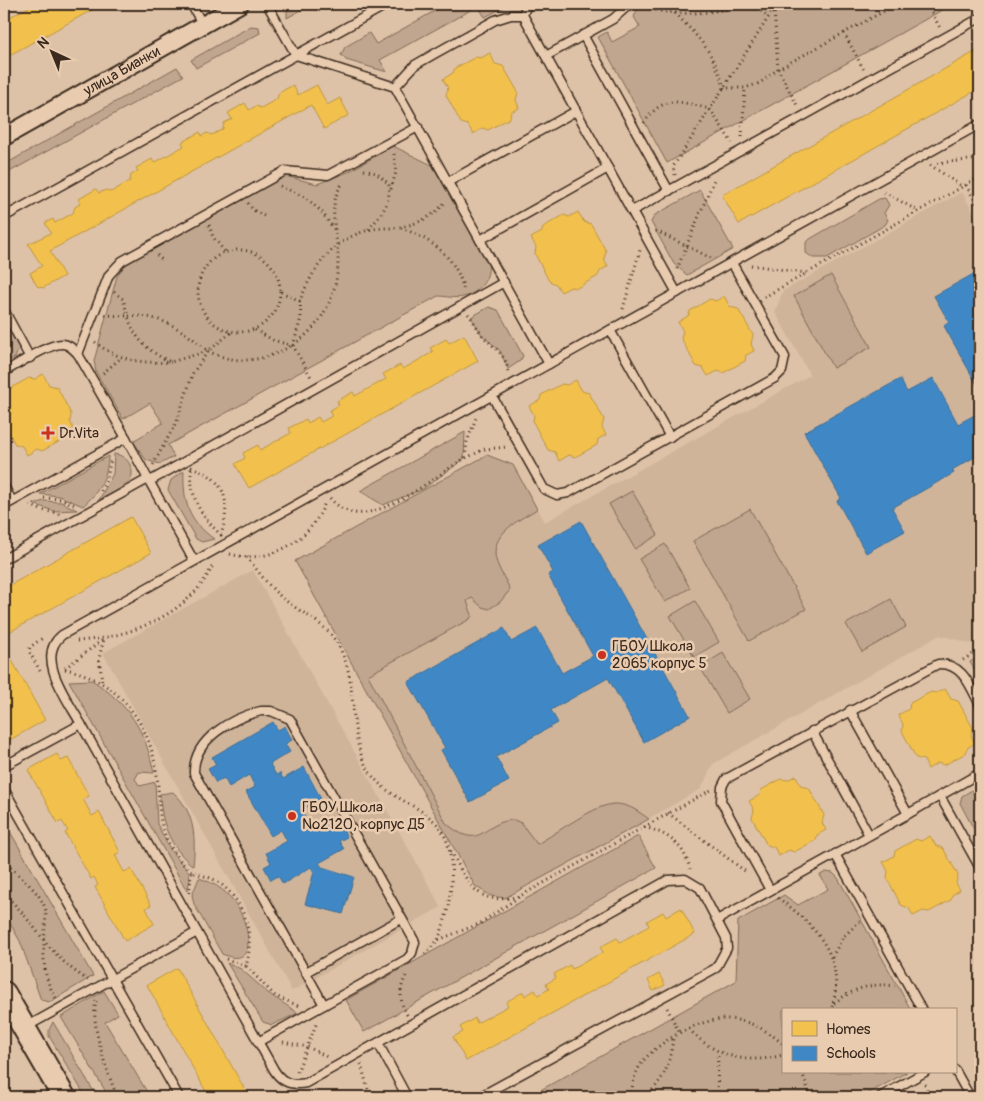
<svg xmlns="http://www.w3.org/2000/svg" width="984" height="1101" font-family="Pangolin,sans-serif">
	<rect width="100%" height="100%" fill="#dec2a7"/>
	<filter id="ink" filterUnits="userSpaceOnUse"><feTurbulence type="fractalNoise" baseFrequency=".02" numOctaves="2"/><feDisplacementMap in="SourceGraphic" scale="10" xChannelSelector="R" yChannelSelector="G"/><feConvolveMatrix kernelMatrix="1 2 1 2 8 2 1 2 1" color-interpolation-filters="sRGB"/></filter>
	<g filter="url(#ink)">
		<g fill="#cfb49a">
			<polygon points="962,192 980,224 980,643 976,645 940,635 713,764 701,789 538,881 508,868 475,886 295,561 487,455 513,465 545,522 810,375 775,312 783,291"/>
			<polygon points="253,570 441,907 292,991 103,653"/>
		</g>
		<g fill="#c0a68e" stroke="#7e6856">
			<polygon points="291,4 312,4 287,18 287,6"/>
			<polygon points="447,4 510,4 485,17 478,6 380,60 387,72 346,60 341,55 345,47 369,33 376,44"/>
			<polygon points="640,4 953,4 667,163 598,37 607,32 612,42 640,27 634,17"/>
			<polygon points="251,26 259,27 260,33 196,68 191,60"/>
			<polygon points="177,67 183,76 4,175 4,165"/>
			<path d="M393 146 432 165 488 261C491 278 480 293 463 297 456 299 445 296 438 296L168 445 174 457 160 464 146 460 133 441 163 423 150 403 123 419 96 372 94 361 117 276 125 265 132 261 285 176 317 184 348 172Z"/>
			<polygon points="700,190 733,249 687,275 674,264 651,222 655,215"/>
			<polygon points="885,198 889,205 884,213 888,220 885,225 827,258 813,258 806,253 806,243 810,239 879,199"/>
			<polygon points="831,275 871,347 833,368 794,296"/>
			<polygon points="489,307 498,310 523,356 520,361 508,369 500,351 482,335 471,317"/>
			<polygon points="4,321 19,348 15,358 4,362"/>
			<polygon points="465,432 464,459 423,489 383,505 360,491"/>
			<path d="M114 454C121 455 127 458 130 465 140 484 112 493 99 500L113 474Z"/>
			<path d="M487 455 513 465 537 509C521 519 495 531 495 553 495 565 506 579 510 590L500 602 489 609 482 607 472 598 467 601 472 615 470 619 368 675 446 823C482 854 482 821 514 820L521 823 537 844C556 834 597 802 617 804 630 805 639 812 649 819L505 898 491 896 475 886 295 561Z"/>
			<path d="M108 456C108 477 98 493 83 506L59 496 40 494Z"/>
			<path d="M184 471C183 502 188 520 214 539L202 542 196 539 168 490 171 480Z"/>
			<polygon points="632,491 658,535 635,549 609,504"/>
			<polygon points="44,501 61,502 77,510 54,511 33,504"/>
			<polygon points="750,509 806,609 749,641 693,541"/>
			<polygon points="665,544 690,588 665,602 639,559"/>
			<polygon points="891,599 906,627 862,652 846,624"/>
			<polygon points="695,601 719,642 694,657 670,616"/>
			<polygon points="723,653 750,699 727,713 700,667"/>
			<polygon points="980,656 980,680 970,662"/>
			<path d="M92 680C129 705 145 729 154 773L139 772 135 779 140 786 155 782 157 824 171 851 189 872 190 880 187 891 69 681Z"/>
			<polygon points="972,790 978,802 980,801 980,841 960,803 962,796"/>
			<path d="M173 792C195 812 196 838 193 866 170 847 161 824 160 794Z"/>
			<polygon points="4,821 93,976 50,1002 41,1000 20,941 4,913"/>
			<polygon points="638,836 656,868 364,1032 346,1000"/>
			<polygon points="826,872 833,873 838,878 911,1010 783,1010 783,1072 907,1072 862,1097 528,1097 736,981 738,921 784,895 798,905 828,889 820,875"/>
			<path d="M199 878C215 883 230 893 238 908 249 927 259 970 222 954L194 904 192 895Z"/>
			<polygon points="227,963 241,969 268,993 298,1013 272,1025 263,1022"/>
			<polygon points="104,991 118,1014 105,1022 150,1097 109,1097 61,1017"/>
			<polygon points="53,1022 97,1097 86,1097 49,1036 49,1030"/>
		</g>
		<g fill="#f2c14e" stroke="#bb9440">
			<polygon points="27,4 103,4 4,58 4,17 7,15 8,18 29,7"/>
			<polygon points="980,49 980,88 739,224 722,195"/>
			<polygon points="490,53 495,64 503,66 518,92 516,100 519,108 511,112 510,118 488,130 483,128 473,134 468,125 461,123 446,95 448,88 443,79 453,73 455,68 476,57 481,58"/>
			<polygon points="293,85 298,95 317,85 327,105 340,98 349,115 324,129 311,105 50,251 64,276 43,288 37,286 30,273 42,266 28,244 51,233 45,223 53,219 55,223 73,213 75,207 81,203 79,199 96,189 99,193 106,190 111,192 130,181 131,175 138,171 136,168 152,159 154,163 184,146 182,142 200,132 202,136 207,133 212,135 223,129 224,123 232,119 228,113 245,103 249,110 256,106 261,108 277,99 279,93"/>
			<polygon points="578,212 584,222 591,224 606,251 604,259 608,266 600,271 598,276 577,288 571,287 561,292 556,284 549,281 535,254 536,247 531,238 542,232 543,227 564,215 569,217"/>
			<polygon points="724,296 730,307 738,309 753,335 751,344 754,351 746,355 745,361 723,373 718,371 708,376 703,368 696,366 681,338 683,331 678,322 688,316 690,311 710,299 716,301"/>
			<polygon points="464,335 478,361 249,488 235,464 245,458 243,453 258,445 260,450 291,433 289,428 306,419 308,423 318,417 321,422 332,416 329,411 339,405 337,401 353,392 355,396 386,379 383,374 400,365 403,369 433,352 430,348 446,339 449,343"/>
			<polygon points="43,374 49,385 57,387 71,414 70,422 74,429 65,433 64,439 42,451 37,449 27,455 22,446 15,444 4,424 4,396 8,394 9,389 29,378 35,379"/>
			<polygon points="576,380 582,391 589,393 604,419 602,427 606,435 598,439 597,445 575,457 569,455 559,461 555,452 548,450 533,422 534,415 529,406 540,400 541,395 562,384 567,385"/>
			<polygon points="131,517 151,553 4,635 4,594 7,592 5,588"/>
			<polygon points="4,646 45,720 8,741 4,733"/>
			<polygon points="945,689 951,699 958,701 973,728 971,736 975,743 967,748 966,753 944,765 938,763 928,769 924,760 916,758 902,731 903,724 898,715 909,709 910,703 931,692 936,693"/>
			<polygon points="57,754 61,761 68,758 89,796 83,799 92,816 99,812 120,852 115,855 124,872 131,869 151,905 146,908 154,924 125,941 95,887 98,885 94,877 91,879 65,833 68,831 62,821 58,823 28,770"/>
			<polygon points="796,776 801,786 809,788 824,815 822,823 826,830 817,835 816,840 794,852 789,850 779,856 774,847 767,845 752,818 754,810 749,801 760,795 761,790 781,779 787,780"/>
			<polygon points="930,836 936,846 943,848 958,875 956,883 960,890 952,895 951,900 929,912 923,911 913,916 909,908 901,905 887,878 888,871 883,862 894,856 895,851 916,839 921,841"/>
			<polygon points="681,908 695,934 466,1061 453,1037 463,1032 460,1027 475,1018 477,1023 508,1006 506,1002 523,992 525,996 535,990 538,995 549,989 546,984 556,978 554,974 570,965 572,969 603,952 600,947 617,938 620,942 649,926 647,921 663,912 666,917"/>
			<polygon points="177,968 249,1097 209,1097 147,985"/>
			<polygon points="659,974 665,985 653,991 648,980"/>
		</g>
		<g fill="#3f88c5" stroke="#3e6c93">
			<polygon points="977,272 980,278 980,390 944,326 949,322 934,296"/>
			<polygon points="933,378 958,424 980,412 980,454 952,470 954,473 892,508 905,531 866,553 837,501 841,498 804,432 900,379 907,392"/>
			<polygon points="581,521 690,716 644,742 608,678 551,710 558,723 496,757 509,781 470,802 441,750 445,748 408,682 504,628 511,642 537,628 562,673 593,656 548,575 553,572 538,545"/>
			<polygon points="273,722 278,730 285,726 292,740 285,744 290,752 270,764 276,775 280,773 283,779 304,767 321,799 301,810 305,817 301,819 307,831 327,819 332,828 340,824 347,837 339,841 344,849 319,863 322,867 354,877 343,914 305,904 314,872 311,867 283,884 278,876 271,880 264,867 271,863 266,853 287,841 281,830 271,836 246,792 255,787 249,775 229,787 224,778 216,783 208,769 216,765 212,757"/>
		</g>
		<g fill="none" stroke-linecap="round" stroke-linejoin="round">
			<defs>
				<g id="service">
					<polyline points="191,4 203,25"/>
					<polyline points="267,4 296,55 395,87 549,364"/>
					<polyline points="527,4 523,15 677,293"/>
					<polyline points="583,35 669,191"/>
					<polyline points="546,56 613,19 630,4"/>
					<polyline points="395,87 415,65 434,54 495,20 511,15 523,15"/>
					<polyline points="448,182 576,111"/>
					<polyline points="632,211 980,18"/>
					<polyline points="4,217 388,4"/>
					<polyline points="480,240 608,168"/>
					<polyline points="4,310 30,358"/>
					<polyline points="610,330 670,437"/>
					<polyline points="78,354 109,275 122,261 285,171 328,175 418,127"/>
					<path d="M4 372C17 365 47 344 62 344 69 344 73 349 78 354L126 438"/>
					<polyline points="492,396 544,489 557,495 568,493 775,378 782,371 785,357 732,263"/>
					<polyline points="148,479 194,561"/>
					<polyline points="150,481 504,282"/>
					<polyline points="4,486 12,501"/>
					<polyline points="4,506 126,438 148,479 4,559"/>
					<polyline points="850,710 908,814 980,773"/>
					<path d="M261 711H271L290 719 415 942 412 953 407 959 324 1005 194 773C193 739 232 718 261 711Z"/>
					<path d="M81 724 274 1070C282 1083 292 1086 306 1083L668 880 685 879 700 888 726 938 727 948 716 968 479 1097"/>
					<polyline points="812,731 869,835"/>
					<path d="M4 766 81 724C68 700 34 657 62 635L980 124"/>
					<polyline points="4,789 179,1097"/>
					<polyline points="940,796 980,868"/>
					<polyline points="835,854 922,1010"/>
					<path d="M770 890 721 801 722 787 726 779 938 664C963 663 970 686 980 705"/>
					<polyline points="717,920 908,814"/>
					<polyline points="306,972 401,919"/>
					<polyline points="26,1027 197,932"/>
					<polyline points="258,1042 324,1005"/>
					<polyline points="378,1043 407,1097"/>
					<polyline points="955,1070 970,1097"/>
					<polyline points="880,1097 925,1072"/>
				</g>
				<g id="minor">
					<path id="s1" d="M4 137 240 4"/>
				</g>
				<polyline id="secondary" points="4,993 64,1097"/>
			</defs>
			<use href="#service" stroke="#3b2a1e" stroke-width="11"/>
			<use href="#minor" stroke="#3b2a1e" stroke-width="20"/>
			<use href="#secondary" stroke="#3b2a1e" stroke-width="26"/>
			<g stroke="#3b2a1e" stroke-width="3" stroke-dasharray="1 4" stroke-linecap="butt">
				<polyline points="754,4 768,18"/>
				<polyline points="927,4 940,28"/>
				<path d="M641 6C678 19 716 12 754 4"/>
				<polyline points="774,8 778,69 798,107"/>
				<path d="M675 13C701 40 713 51 724 88H745L760 83 778 69 897 4"/>
				<polyline points="844,33 864,70"/>
				<path d="M644 123C664 93 680 102 710 109L732 143"/>
				<polyline points="742,137 745,88"/>
				<polyline points="937,163 980,159"/>
				<polyline points="930,165 963,187"/>
				<path d="M364 170 376 173 389 184C391 204 381 215 368 230"/>
				<polyline points="675,175 673,167 777,4"/>
				<polyline points="966,185 980,210"/>
				<polyline points="280,186 305,197 321,211 334,229"/>
				<polyline points="391,189 396,172 394,154"/>
				<polyline points="884,192 918,211"/>
				<polyline points="248,203 253,210 264,216"/>
				<polyline points="209,225 213,237 225,252"/>
				<path d="M401 228C431 239 457 257 464 291"/>
				<polyline points="656,231 713,259"/>
				<circle cx="239" cy="291" r="41"/>
				<polyline points="157,255 163,261"/>
				<polyline points="751,265 806,273"/>
				<polyline points="677,269 714,180"/>
				<path d="M114 292 123 299 128 316C161 314 183 330 208 351L193 373 177 421 153 465"/>
				<path d="M281 292 300 301C312 269 333 239 369 230 379 227 389 229 399 227 416 225 435 216 445 202"/>
				<polyline points="764,297 980,177"/>
				<polyline points="300,301 301,318 293,346 311,377"/>
				<polyline points="623,309 640,250"/>
				<path d="M468 314C473 320 477 328 482 335 493 348 508 354 508 374"/>
				<path d="M105 315 128 316C134 339 150 353 171 362L208 351 232 332"/>
				<polyline points="255,330 273,340 293,346"/>
				<path d="M95 342C117 360 142 364 171 362"/>
				<path d="M208 351C231 363 257 363 281 351 319 334 339 297 338 256 337 232 326 202 344 182"/>
				<polyline points="103,373 121,358"/>
				<polyline points="466,458 485,449 507,447"/>
				<path d="M191 467C227 479 231 502 221 535 198 513 191 499 191 467Z"/>
				<polyline points="101,491 107,478 111,459"/>
				<polyline points="44,498 62,499 76,506"/>
				<path d="M330 498C338 508 351 515 364 513 398 508 436 476 465 458L467 442 476 418"/>
				<polyline points="30,505 41,510 60,514"/>
				<path d="M230 554C269 566 313 539 325 502"/>
				<path d="M247 557C257 570 267 584 279 595 302 616 329 621 342 653 358 687 348 729 365 764 381 796 411 800 434 821 462 846 451 910 438 940"/>
				<path d="M77 641C128 638 190 615 213 565"/>
				<polyline points="963,660 980,650"/>
				<polyline points="65,668 104,639"/>
				<path d="M65 669C117 679 151 723 157 776 160 799 157 818 167 840 172 850 183 867 193 872 201 876 209 876 218 882 245 901 255 935 246 966L275 996 299 1006"/>
				<polyline points="40,671 29,651 30,647 44,637"/>
				<polyline points="102,681 99,658 104,639"/>
				<polyline points="668,813 746,872"/>
				<polyline points="644,827 711,790"/>
				<path d="M451 851C469 885 477 907 520 896"/>
				<path d="M4 860C18 877 40 889 46 911 45 943 38 970 56 998"/>
				<polyline points="189,893 192,872"/>
				<path d="M4 894C36 923 49 957 88 980"/>
				<path d="M778 898C816 925 848 960 831 1010"/>
				<path d="M425 954 438 940 479 924 522 895 644 827C667 833 684 844 690 869"/>
				<polyline points="832,957 843,937 860,921"/>
				<polyline points="226,959 246,966"/>
				<path d="M96 1001C90 1027 108 1073 117 1097"/>
				<path d="M834 1003C853 989 871 982 895 986"/>
				<polyline points="667,1008 680,1034"/>
				<path d="M407 1015C399 1001 399 987 407 974"/>
				<path d="M689 1029C715 1057 747 1065 783 1055"/>
				<polyline points="283,1042 308,1047 329,1058"/>
				<polyline points="361,1064 370,1097"/>
				<polyline points="297,1072 317,1022"/>
				<polyline points="802,1072 811,1097"/>
				<polyline points="925,1084 929,1097"/>
				<polyline points="509,1094 532,1097"/>
				<polyline points="10,1097 23,1090"/>
				<path d="M631 1097C632 1084 635 1072 643 1061 661 1040 700 1018 728 1019 749 1020 767 1030 783 1044"/>
				<path d="M645 1097C665 1080 670 1064 673 1038"/>
				<polyline points="717,1097 718,1052"/>
			</g>
			<use href="#service" stroke="#e9ccb0" stroke-width="8"/>
			<use href="#minor" stroke="#e9ccb0" stroke-width="16"/>
			<use href="#secondary" stroke="#e9ccb0" stroke-width="22"/>
		</g>
	</g>
	<g fill="#c8321e" stroke="#e9ccb0" stroke-width="2">
		<path d="M45.5 425.5h5v5h5v5h-5v5h-5v-5h-5v-5h5z"/>
		<circle cx="602" cy="655" r="5"/>
		<circle cx="292" cy="816" r="5"/>
	</g>
	<g text-anchor="middle" dominant-baseline="central" stroke-width="5" stroke-linejoin="round" paint-order="stroke">
		<g font-size="15" fill="#3b2a1e" stroke="#e9ccb0">
			<text stroke="none"><textPath href="#s1" startOffset="135">улица Бианки</textPath></text>
		</g>
		<g font-size="15" fill="#3b2a1e" stroke="#e9ccb0" text-anchor="start">
			<text x="59" y="433">Dr.Vita</text>
			<text x="612" y="646">ГБОУ Школа<tspan x="612" dy="17">2065 корпус 5</tspan></text>
			<text x="302" y="807">ГБОУ Школа<tspan x="302" dy="17">№2120, корпус Д5</tspan></text>
		</g>
	</g>
	<rect width="984" height="1101" fill="none" stroke="#e9ccb0" stroke-width="20"/>
	<rect x="10" y="10" width="964" height="1081" fill="none" stroke="#3b2a1e" stroke-width="2" filter="url(#ink)"/>
	<rect x="782" y="1008" width="175" height="65" fill="#e9ccb0" stroke="#a38b76"/>
	<rect x="792" y="1021" width="25" height="15" fill="#f2c14e" stroke="#a38b76"/>
	<text x="826" y="1034" font-size="15" fill="#3b2a1e">Homes</text>
	<rect x="792" y="1046" width="25" height="15" fill="#3f88c5" stroke="#a38b76"/>
	<text x="826" y="1058" font-size="15" fill="#3b2a1e">Schools</text>
	<g transform="translate(52 52) rotate(316)" stroke="#e9ccb0" stroke-width="4" paint-order="stroke">
	<path d="M0-4L9 19L0 12L-9 19Z" fill="#3b2a1e"/>
	<text y="-8" font-size="14" font-weight="bold" text-anchor="middle" fill="#3b2a1e">N</text>
	</g>
</svg>
